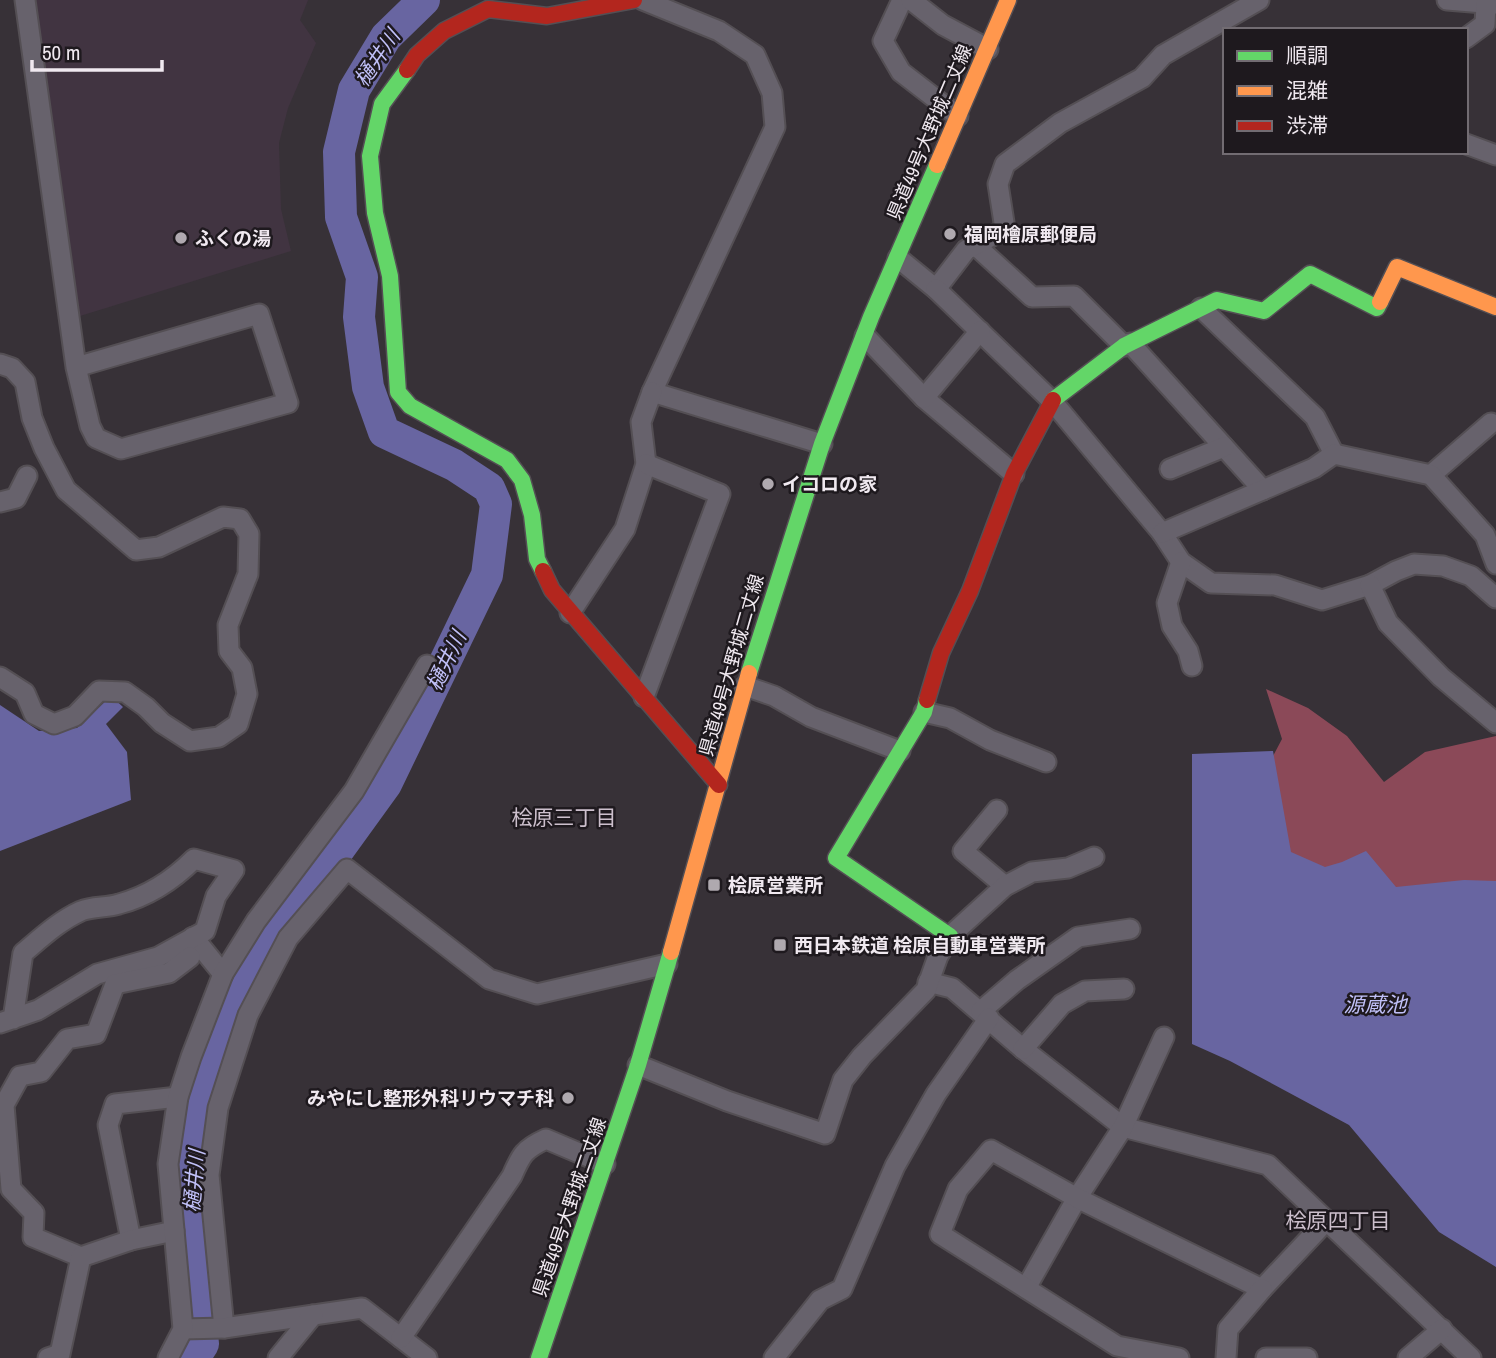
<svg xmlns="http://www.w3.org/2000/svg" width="1496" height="1358" font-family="'Archivo Narrow','Noto Sans JP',sans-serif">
	<rect width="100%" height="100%" fill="#373137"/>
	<polygon fill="#413441" points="31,0 308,0 300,20 316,43 288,108 279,143 281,209 291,251 80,316"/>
	<polygon fill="#8b4958" points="1266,689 1308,708 1347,736 1384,782 1425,752 1496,736 1496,897 1422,896 1324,877 1275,855 1264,773 1282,739"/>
	<g fill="#6865a1">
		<polygon points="111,696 123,707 106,724 127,752 131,800 0,851 0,705 39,731 77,728"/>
		<polygon points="1273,751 1291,852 1325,867 1342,862 1366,851 1396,887 1464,880 1496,881 1496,1267 1439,1232 1349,1125 1230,1061 1192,1044 1192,754"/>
	</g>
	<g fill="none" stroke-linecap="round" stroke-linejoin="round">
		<polyline stroke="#6865a1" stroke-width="32" points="194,1358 203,1344 189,1212 203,1093 245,979 386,784 487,575 496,504 489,488 454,465 384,432 368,387 359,317 362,277 341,217 339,152 354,90 386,37 424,0"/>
		<defs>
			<g id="street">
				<polyline points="25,0 76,367 90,426 96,438 121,449 288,403 259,314 76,367"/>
				<polyline points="643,0 719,31 755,55 772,93 775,127 652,392 822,444"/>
				<polyline points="902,0 883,41 901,72 958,116"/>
				<polyline points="911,0 943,25 988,49"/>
				<polyline points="1447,0 1496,4"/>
				<polyline points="1466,38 1485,24 1486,5"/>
				<polyline points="1466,144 1496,155"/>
				<polyline points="975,245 1032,297 1074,296 1124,346"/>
				<polyline points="898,258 936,289 966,250 1005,229 998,184 1005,164 1060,123 1142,78 1163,55 1259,0"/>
				<polyline points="936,289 1052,401 1162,533 1181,562 1211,583 1275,585 1322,600 1370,585 1396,571 1414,564 1443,566 1471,576 1496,598"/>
				<polyline points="1201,308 1315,417 1334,454"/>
				<polyline points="865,336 924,398 1014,474"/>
				<polyline points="1130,343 1263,490"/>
				<polyline points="0,364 12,368 25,382 32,418 44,448 66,490 136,550 159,547 223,517 240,519 249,534 248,574 228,625 229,651 242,668 247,694 238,724 219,737 190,741 162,723 146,707 125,692 99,691 75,716 54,724 34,714 25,693 0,677"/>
				<polyline points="924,398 980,331"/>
				<polyline points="1170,469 1224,447"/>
				<polyline points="1431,475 1491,423"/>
				<polyline points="0,502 16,498 27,476"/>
				<polyline points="1162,533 1314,468 1334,454 1431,475 1485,535 1496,564"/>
				<polyline points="1181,562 1167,603 1172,626 1188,651 1192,666"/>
				<polyline points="1370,585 1388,623 1441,677 1496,723"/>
				<polyline points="570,613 625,529 646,464 641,422 652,392"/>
				<polyline points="745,686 774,696 811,717 900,751"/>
				<polyline points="644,697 720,494 646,464"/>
				<polyline points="924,712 950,718 990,740 1046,762"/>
				<polyline points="997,810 963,851 1005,886"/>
				<polyline points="193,937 223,974"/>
				<polyline points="928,982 952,988 1023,1049 1123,1127 1268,1165 1471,1358"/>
				<polyline points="981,1011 1017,980 1078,937 1130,929"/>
				<path d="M0 1023 38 1010 97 974 158 957 205 931 216 896 234 870 194 859C173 880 149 896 119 904 107 908 93 906 81 911 59 921 42 937 23 953L13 1019"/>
				<polyline points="1023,1049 1062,1004 1085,991 1124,989"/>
				<polyline points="638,1065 727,1101 825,1134 843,1080 862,1056 926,990 938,956 950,936 1005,886 1032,872 1068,868 1094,857"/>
				<polyline points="131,1240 108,1125 115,1104 178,1097"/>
				<polyline points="81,1257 33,1237 34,1213 11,1189 4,1105 20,1076 41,1072 67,1039 96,1034 115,984 169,973 190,957"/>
				<polyline points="1026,1288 1077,1198 1123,1127 1164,1037"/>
				<polyline points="224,1328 209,1175 218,1108 248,1015 288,938 347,869 489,979 537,994 667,964"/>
				<polyline points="183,1329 224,1328 362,1308 427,1358"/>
				<path d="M401 1338 512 1176C521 1155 524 1149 546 1139L605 1164"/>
				<polyline points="48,1358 60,1354 81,1257 131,1240 174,1231"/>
				<polyline points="168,1358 183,1329 168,1164 178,1097 191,1057 223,974 256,921 354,791 427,665"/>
				<polyline points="278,1358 313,1315"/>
				<polyline points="774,1358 820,1300 842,1289 895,1166 936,1094 989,1018"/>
				<polyline points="1179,1358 1117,1346 940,1234 958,1189 991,1150 1077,1198 1262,1289 1327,1220"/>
				<polyline points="1226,1358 1228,1329 1262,1289"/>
				<polyline points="1266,1358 1307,1358"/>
				<polyline points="1408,1358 1442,1329"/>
			</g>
			<g id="fast">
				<polyline points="407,70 382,104 370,156 375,213 390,276 398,392 410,406 507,460 522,480 532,515 537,559 543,571"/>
				<polyline points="1053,400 1124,346 1217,300 1264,311 1310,274 1377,308 1380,302"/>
				<polyline points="749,673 822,444 871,317 937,165"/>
				<polyline points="927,700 924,712 836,858 950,936"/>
				<polyline points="539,1358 638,1065 671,952"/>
			</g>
			<g id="slow">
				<polyline points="937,165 1008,0"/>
				<polyline points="1380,302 1397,267 1496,307"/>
				<polyline points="671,952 749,673"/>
			</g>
			<g id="jam">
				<polyline points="407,70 417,55 444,31 488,9 547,16 634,0"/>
				<polyline points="543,571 552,590 719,785"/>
				<polyline points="927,700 941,653 970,591 1014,474 1053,400"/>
			</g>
		</defs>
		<use href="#street" stroke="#544f54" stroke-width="23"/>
		<use href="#fast" stroke="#544f54" stroke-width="19"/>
		<use href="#slow" stroke="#544f54" stroke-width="19"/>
		<use href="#jam" stroke="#544f54" stroke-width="19"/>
		<use href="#street" stroke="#67626c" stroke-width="19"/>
		<use href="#fast" stroke="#63d668" stroke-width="16"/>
		<use href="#slow" stroke="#ff974d" stroke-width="16"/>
		<use href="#jam" stroke="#b3261e" stroke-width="16"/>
	</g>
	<g fill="#afa9af" stroke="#1e191e" stroke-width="2.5">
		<circle cx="950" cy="234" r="7"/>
		<circle cx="181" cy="238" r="7"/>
		<circle cx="768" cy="484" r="7"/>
		<rect x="707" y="878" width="14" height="14" rx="3.5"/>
		<rect x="773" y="938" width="14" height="14" rx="3.5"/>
		<circle cx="568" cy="1098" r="7"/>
	</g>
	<g text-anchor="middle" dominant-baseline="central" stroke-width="5" stroke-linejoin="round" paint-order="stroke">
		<g font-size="19" fill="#f0e9f0" stroke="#1e191e">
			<text transform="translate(929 132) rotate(-67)">県道49号大野城二丈線</text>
			<text transform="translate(731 665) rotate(-74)">県道49号大野城二丈線</text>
			<text transform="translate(569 1207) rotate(-71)">県道49号大野城二丈線</text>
		</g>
		<g font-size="19" font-weight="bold" fill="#f0e9f0" stroke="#1e191e" text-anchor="start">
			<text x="964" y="234">福岡檜原郵便局</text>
			<text x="195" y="238">ふくの湯</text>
			<text x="782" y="484">イコロの家</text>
			<text x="728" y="885">桧原営業所</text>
			<text x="794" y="945">西日本鉄道 桧原自動車営業所</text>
			<text x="554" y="1098" text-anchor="end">みやにし整形外科リウマチ科</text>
		</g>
		<g font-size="21" font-style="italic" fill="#c0c0f8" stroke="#1e191e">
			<text transform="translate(377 58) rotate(-56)">樋井川</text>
			<text transform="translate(446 661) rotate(-64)">樋井川</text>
			<text x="1375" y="1004">源蔵池</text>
			<text transform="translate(194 1181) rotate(-85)">樋井川</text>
		</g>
		<g font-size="21" fill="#ccbfcc" stroke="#1e191e">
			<text x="564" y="817">桧原三丁目</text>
			<text x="1338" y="1220">桧原四丁目</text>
		</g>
	</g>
	<rect x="1223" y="28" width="245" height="126" fill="#1e191e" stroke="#726c72" stroke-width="2"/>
	<rect x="1237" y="51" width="35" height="10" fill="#63d668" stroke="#726c72" stroke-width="2"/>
	<text x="1286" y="63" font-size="21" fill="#f0e9f0">順調</text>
	<rect x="1237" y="86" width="35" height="10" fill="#ff974d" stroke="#726c72" stroke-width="2"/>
	<text x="1286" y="98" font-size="21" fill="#f0e9f0">混雑</text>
	<rect x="1237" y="121" width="35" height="10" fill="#b3261e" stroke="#726c72" stroke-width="2"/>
	<text x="1286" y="133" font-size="21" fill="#f0e9f0">渋滞</text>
	<path d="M32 60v10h130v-10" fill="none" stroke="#f0e9f0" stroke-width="3.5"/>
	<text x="42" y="60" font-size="21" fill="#f0e9f0" stroke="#1e191e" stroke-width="5" paint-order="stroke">50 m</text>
</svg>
